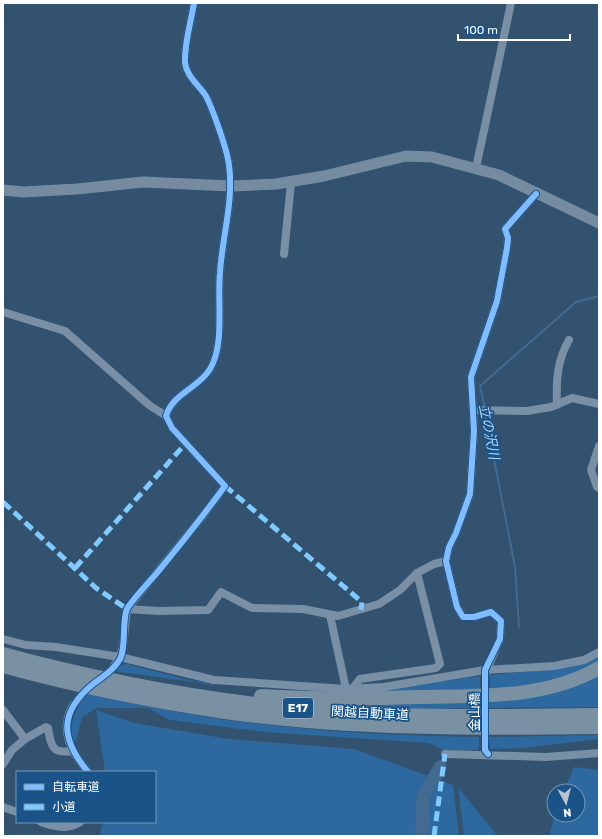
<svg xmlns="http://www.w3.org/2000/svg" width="602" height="839" font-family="Rubik,'Noto Sans JP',sans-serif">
	<rect width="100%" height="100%" fill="#32526f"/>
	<g fill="#2d699f">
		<polygon points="599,654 599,662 552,682 491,690 489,675 558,669 576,665"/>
		<polygon points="127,664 193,681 214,684 214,685 114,671 120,665"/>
		<path d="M599 675V707L489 708V701C527 698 566 695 599 675Z"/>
		<polygon points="480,676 480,690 376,692 376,690"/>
		<path d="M88 694C148 707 209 719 270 725 340 733 410 736 479 737V747L477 750H444L429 743 264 732 170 720 148 708H97L82 717 76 741 73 740C68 721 76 709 88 694Z"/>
		<polygon points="480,701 480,708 416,709 329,703"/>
		<polygon points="96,710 134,723 229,739 354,749 453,785 459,836 100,836 103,822 155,822 155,772 105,772"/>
		<polygon points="599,735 599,739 524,748 490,749 489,737"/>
		<polygon points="574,767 599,770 599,836 549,836 555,815 578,815 578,791 564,791"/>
		<polygon points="458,787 495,833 497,836 464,836"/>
	</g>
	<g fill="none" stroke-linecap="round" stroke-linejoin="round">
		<g stroke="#436b92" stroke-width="2">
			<polyline points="485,409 480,386 576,302 599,296"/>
			<polyline points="485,413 515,567 519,627"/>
		</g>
		<polyline stroke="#436b92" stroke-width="13" points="422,836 423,797 440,767"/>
		<g stroke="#798fa5" stroke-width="8">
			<polyline points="476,168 511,3"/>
			<polyline points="284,254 291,183"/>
			<polyline points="3,312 65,331 149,405 166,416"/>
			<path d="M557 405C556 382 557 360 569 340"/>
			<polyline points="473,410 527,411 551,407 572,398 599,404"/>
			<polyline points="599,446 591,470 597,487 599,488"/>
			<polyline points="127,609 159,611 208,610 221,592 252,608 303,609 338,616 379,604 400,590 417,573 434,564 446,561"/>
			<polyline points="330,615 346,689"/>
			<polyline points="3,639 26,645 56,647 120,657 214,680 346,689 384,687 485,670 554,666 584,660 599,652"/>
			<path d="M112 669 120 657 123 646 127 609 202 517 225 486 172 428 166 416C173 393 199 388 210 369 225 345 217 301 220 273 222 237 234 201 229 165 227 149 213 110 206 96 199 85 187 77 185 63 184 44 191 22 194 3"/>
			<polyline points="485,674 500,639 501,621 491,612 474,617 463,617 457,607 446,561 449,547 456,533 470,494 474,431 471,377 497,301 507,248 508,238 505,229 536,194"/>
			<polyline points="353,688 360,679 436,668 440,664 417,573"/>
			<path d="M83 692C81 698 75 702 72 707 59 732 72 753 88 772"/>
			<polyline points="3,710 25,739 12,750 3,764"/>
			<path d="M25 739 46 727 48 728C51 746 52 754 72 751"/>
			<polyline points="445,754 546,757 599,753"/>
			<polyline points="3,807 17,812"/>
			<path d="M41 822C55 827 67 830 80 822"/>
		</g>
		<polyline stroke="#758ca0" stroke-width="11" points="3,190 23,192 77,189 143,182 231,186 276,184 324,176 406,156 432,157 499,175 599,223"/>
		<g stroke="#7a90a3" stroke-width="14">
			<path d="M3 654C132 689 266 711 399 715 466 717 532 716 599 715"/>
			<path d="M3 666C76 686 150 701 225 712 348 729 474 729 599 727"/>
			<path d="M261 696C313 699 366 699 418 697 479 696 545 699 599 668"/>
		</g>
		<polyline stroke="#798fa5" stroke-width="8" points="485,675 485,750"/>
		<g stroke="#80caff" stroke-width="5" stroke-dasharray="10 5" stroke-linecap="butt">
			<polyline points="225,486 362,602 361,610"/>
			<polyline points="3,502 96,588 127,609"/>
			<polyline points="75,568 186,443"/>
			<polyline points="434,836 445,754"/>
		</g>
		<defs>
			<g id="cycleway">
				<polyline points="488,754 485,750 485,670 500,639 501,621 491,612 474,617 463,617 457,607 446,561 449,547 456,533 470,494 474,431 471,377 497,301 507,248 508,238 505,229 536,194"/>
				<path d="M88 772C61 739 58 713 93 684 103 677 116 668 121 657 126 643 122 621 127 609 132 600 149 582 156 574 180 545 203 516 225 486L172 428 166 416C173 393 199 388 210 369 225 345 217 301 220 273 222 237 234 201 229 165 227 149 213 110 206 96 199 85 187 77 185 63 184 44 191 22 194 3"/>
			</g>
		</defs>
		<use href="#cycleway" stroke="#195388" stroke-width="8"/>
		<use href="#cycleway" stroke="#80bcff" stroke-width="6"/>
	</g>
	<g text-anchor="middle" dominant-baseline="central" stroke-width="3.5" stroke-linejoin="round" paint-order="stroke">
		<rect fill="#195388" stroke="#bacbdb" stroke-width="1" x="283" y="698" width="30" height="20" rx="3"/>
		<g font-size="12" font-weight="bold" fill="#fff">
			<text x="298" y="708">E17</text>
		</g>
		<g font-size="13" fill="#fff" stroke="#195388">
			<text transform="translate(474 712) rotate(-90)">金山橋</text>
			<text transform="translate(370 713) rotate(3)">関越自動車道</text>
		</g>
		<g font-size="14" font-style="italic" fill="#add3f4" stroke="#195388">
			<text transform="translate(489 432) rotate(79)">立の沢川</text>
		</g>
	</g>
	<rect width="602" height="839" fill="none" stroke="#ffffff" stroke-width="8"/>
	<rect x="16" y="771" width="140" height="52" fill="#195388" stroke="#7598b8"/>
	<rect x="24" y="784" width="20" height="6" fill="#80bcff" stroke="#7598b8"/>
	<text x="52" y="791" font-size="12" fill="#ffffff">自転車道</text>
	<rect x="24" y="804" width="20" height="6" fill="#80caff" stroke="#7598b8"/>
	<text x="52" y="811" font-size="12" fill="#ffffff">小道</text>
	<g transform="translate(566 803) rotate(173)"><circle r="19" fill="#195388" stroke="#7598b8"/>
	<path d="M0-3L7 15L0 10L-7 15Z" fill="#b7c2cd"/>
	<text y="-6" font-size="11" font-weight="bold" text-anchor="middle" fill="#ffffff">N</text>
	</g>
	<path d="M458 34v6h112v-6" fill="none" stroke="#ffffff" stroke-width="2"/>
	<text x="464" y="34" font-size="12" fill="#ffffff" stroke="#195388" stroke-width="3" paint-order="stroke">100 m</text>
</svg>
